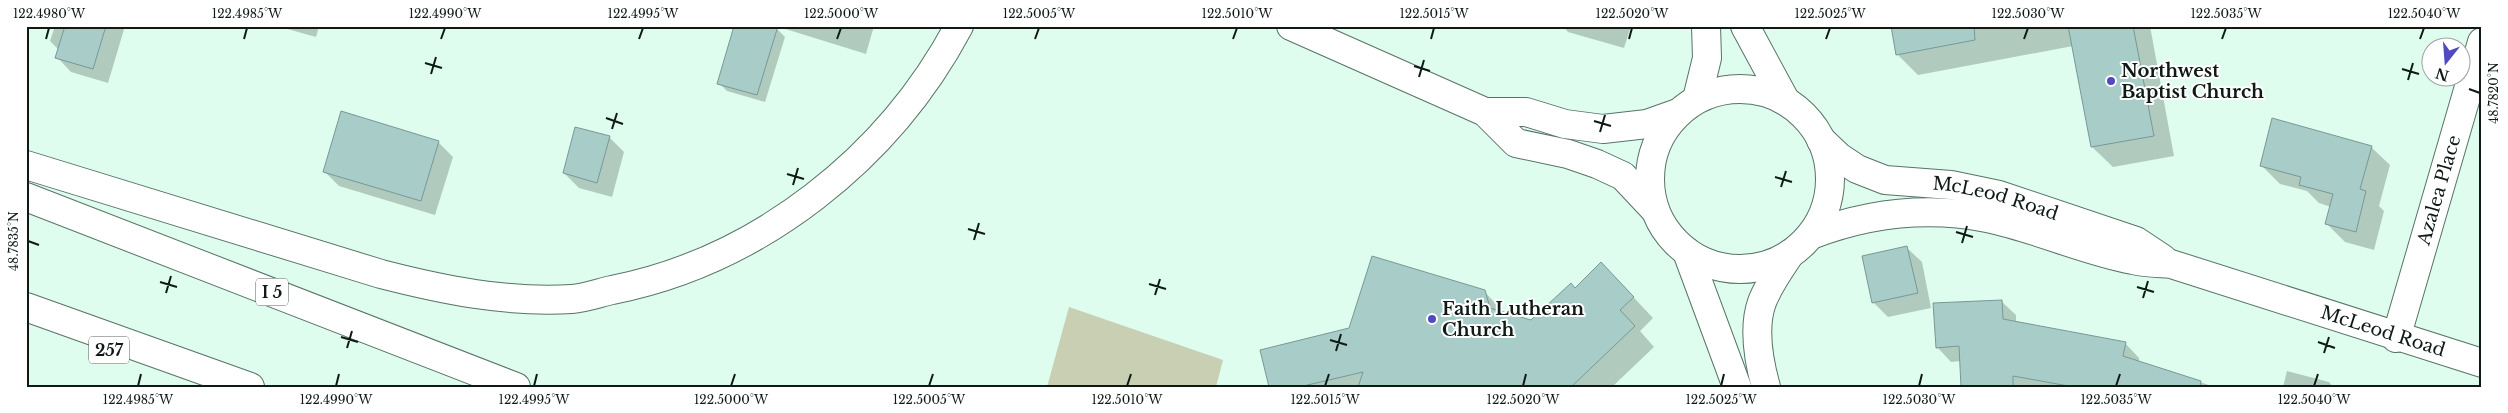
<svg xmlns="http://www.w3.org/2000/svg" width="2508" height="413" font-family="'Libre Baskerville',serif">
	<rect width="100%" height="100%" fill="#defdee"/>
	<polygon fill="#c8cfb3" points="1069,307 1223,360 1216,387 1047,387"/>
	<g fill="#0003">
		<polygon points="55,26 125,26 108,83 71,72 57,57 59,50 50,41"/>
		<polygon points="277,26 319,26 316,37"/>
		<polygon points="776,26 874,26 866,54"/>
		<polygon points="1563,26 1631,26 1624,48 1568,32"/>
		<polygon points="1892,26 2150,26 2174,156 2113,167 2092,147 2073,46 1918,75 1897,54"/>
		<polygon points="777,29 785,37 765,102 727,91 719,83"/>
		<polygon points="609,137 624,152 612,197 579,188 564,173"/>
		<polygon points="438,142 453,157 435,215 339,186 325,172"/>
		<polygon points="2371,147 2390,165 2379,206 2384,211 2374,250 2345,242 2326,223 2331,207 2319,203 2307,191 2280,184 2261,165"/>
		<polygon points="1907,248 1922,262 1931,308 1888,317 1873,302"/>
		<polygon points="1621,284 1653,318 1640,331 1654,347 1612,387 1270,387 1350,329 1484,291 1505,314 1532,322 1575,289"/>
		<polygon points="2001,301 2016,315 2016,323 2125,343 2139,358 2139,362 2215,387 1962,387 1961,361 1951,362 1937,347"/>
		<polygon points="2287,371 2329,382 2333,387 2283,387"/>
	</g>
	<g fill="#a8ccc8" stroke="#779996">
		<polygon points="65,26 106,26 93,69 55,58"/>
		<polygon points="734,26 778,26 757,95 717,84"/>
		<polygon points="1891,26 1974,26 1975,40 1896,55"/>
		<polygon points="2068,26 2133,26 2154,136 2091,147"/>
		<polygon points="341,111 439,141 421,201 323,172"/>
		<polygon points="2272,118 2372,146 2360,189 2366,191 2356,232 2325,224 2333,194 2299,185 2301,177 2260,166"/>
		<polygon points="575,127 610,136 597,183 563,173"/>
		<polygon points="1907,246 1918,293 1872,303 1862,256"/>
		<polygon points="1372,256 1485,290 1490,308 1531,320 1571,283 1575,288 1601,262 1634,297 1620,310 1635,326 1571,387 1358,387 1363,372 1299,387 1269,387 1260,350 1349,328"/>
		<polygon points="2002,300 2003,319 2126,342 2123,356 2201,381 2200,387 2074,387 2013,376 2013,387 1961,387 1959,346 1936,348 1933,303"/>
	</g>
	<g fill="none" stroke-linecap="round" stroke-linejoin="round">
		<defs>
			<g id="street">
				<path id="s1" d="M1821 140 1839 157 1857 169 1885 180 1951 185 1999 195 2136 241 2163 259"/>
				<path id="s2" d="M1811 235C1868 213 1926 206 1987 218 2036 228 2084 251 2133 260 2146 263 2159 263 2171 264L2482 363"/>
				<path id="s3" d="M2396 338 2482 42"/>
			</g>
			<g id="secondary">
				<polyline points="1291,26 1485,112 1516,143 1568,154 1597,164 1623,176 1654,209"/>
				<polyline points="1745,26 1785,100"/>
				<circle cx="1740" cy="179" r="90"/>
				<polyline points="1697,99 1707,58 1706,26"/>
				<polyline points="1485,112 1526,112 1565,124 1603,129 1647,124 1678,113"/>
				<polyline points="1687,252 1737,387"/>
				<path d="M1766 387C1759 362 1753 327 1762 302 1769 284 1780 269 1790 254"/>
			</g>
			<g id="highway">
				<path d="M26 165 381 274C443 290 507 303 572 299 585 298 599 293 612 290 759 261 889 158 959 26"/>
				<polyline points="26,197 516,387"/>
				<polyline points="26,307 250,387"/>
			</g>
		</defs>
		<use href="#street" stroke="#587366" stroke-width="30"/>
		<use href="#secondary" stroke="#587366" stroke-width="30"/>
		<use href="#highway" stroke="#587366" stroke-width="30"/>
		<use href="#street" stroke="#fff" stroke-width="28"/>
		<use href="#secondary" stroke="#fff" stroke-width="28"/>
		<use href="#highway" stroke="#fff" stroke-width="28"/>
	</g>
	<path fill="none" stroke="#0f1a15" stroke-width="2" d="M46 39 49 28M244 39 247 28M441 39 445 28M639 39 643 28M837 39 841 28M1035 39 1039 28M1233 39 1237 28M1431 39 1434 28M1629 39 1632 28M1826 39 1830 28M2024 39 2028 28M2222 39 2226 28M2420 39 2424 28M425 63 442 68M1414 66 1430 71M2402 69 2419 74M431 74 436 57M1419 77 1424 60M2408 80 2413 63M2469 89 2480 93M606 118 623 124M1594 121 1611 126M612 129 617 113M1600 132 1605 115M787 174 804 179M1775 177 1792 182M793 185 798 168M1781 187 1786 171M968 229 985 234M1956 232 1973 237M974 240 979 223M28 241 39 245M1962 243 1967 226M160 282 177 287M1149 284 1166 289M2137 287 2154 292M166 293 171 276M1155 295 1160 279M2143 298 2148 281M341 337 358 342M1330 340 1347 345M2318 342 2335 348M347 348 352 331M1336 351 1341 334M2324 353 2329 337M138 386 141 374M336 386 339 374M534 386 537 374M731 386 735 374M929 386 933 374M1127 386 1131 374M1325 386 1329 374M1523 386 1526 374M1721 386 1724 374M1919 386 1922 374M2116 386 2120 374M2314 386 2318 374"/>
	<g fill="#5149c0" stroke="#fff" stroke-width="2">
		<circle cx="2111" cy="81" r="5"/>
		<circle cx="1432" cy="319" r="5"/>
	</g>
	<g text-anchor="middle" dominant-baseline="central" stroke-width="4" stroke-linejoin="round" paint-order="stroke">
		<g fill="#fff" stroke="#575f5b" stroke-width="1">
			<rect x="256" y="278.5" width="32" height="27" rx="4"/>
			<rect x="89" y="336.5" width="40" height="27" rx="4"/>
		</g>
		<g font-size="16" font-weight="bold" fill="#0f1a15">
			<text x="272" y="292">I 5</text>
			<text x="109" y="350">257</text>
		</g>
		<g font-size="18" font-weight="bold" fill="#0f1a15" stroke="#fff" text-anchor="start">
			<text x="2121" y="71">Northwest<tspan x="2121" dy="21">Baptist Church</tspan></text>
			<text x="1442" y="309">Faith Lutheran<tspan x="1442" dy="21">Church</tspan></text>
		</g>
		<g font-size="18" fill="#0f1a15" stroke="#fff">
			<text stroke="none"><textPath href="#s3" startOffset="154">Azalea Place</textPath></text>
			<text stroke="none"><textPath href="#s1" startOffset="189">McLeod Road</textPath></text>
			<text stroke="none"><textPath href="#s2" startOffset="592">McLeod Road</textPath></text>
		</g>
	</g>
	<rect width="2508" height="413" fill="none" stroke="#ffffff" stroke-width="55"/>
	<g transform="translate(2446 62) rotate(197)"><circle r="24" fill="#ffffff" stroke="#9fa3a1"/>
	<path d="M0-4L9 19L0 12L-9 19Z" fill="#5149c0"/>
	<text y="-8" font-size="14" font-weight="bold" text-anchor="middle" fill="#0f1a15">N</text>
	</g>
	<rect x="28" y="28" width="2452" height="358" fill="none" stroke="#0f1a15" stroke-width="2"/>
	<g font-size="12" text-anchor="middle" fill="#0f1a15">
		<text x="49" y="18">122.4980°W</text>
		<text x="247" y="18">122.4985°W</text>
		<text x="445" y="18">122.4990°W</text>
		<text x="643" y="18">122.4995°W</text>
		<text x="841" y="18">122.5000°W</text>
		<text x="1039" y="18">122.5005°W</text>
		<text x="1237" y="18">122.5010°W</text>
		<text x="1434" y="18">122.5015°W</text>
		<text x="1632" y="18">122.5020°W</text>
		<text x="1830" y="18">122.5025°W</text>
		<text x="2028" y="18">122.5030°W</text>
		<text x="2226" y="18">122.5035°W</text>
		<text x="2424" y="18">122.5040°W</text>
		<text transform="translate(2494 93) rotate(-90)" y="4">48.7820°N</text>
		<text transform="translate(14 241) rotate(-90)" y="4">48.7835°N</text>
		<text x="138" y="404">122.4985°W</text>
		<text x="336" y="404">122.4990°W</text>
		<text x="534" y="404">122.4995°W</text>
		<text x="731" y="404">122.5000°W</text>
		<text x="929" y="404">122.5005°W</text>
		<text x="1127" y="404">122.5010°W</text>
		<text x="1325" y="404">122.5015°W</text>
		<text x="1523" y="404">122.5020°W</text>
		<text x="1721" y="404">122.5025°W</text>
		<text x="1919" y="404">122.5030°W</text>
		<text x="2116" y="404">122.5035°W</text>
		<text x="2314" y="404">122.5040°W</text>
	</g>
</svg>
